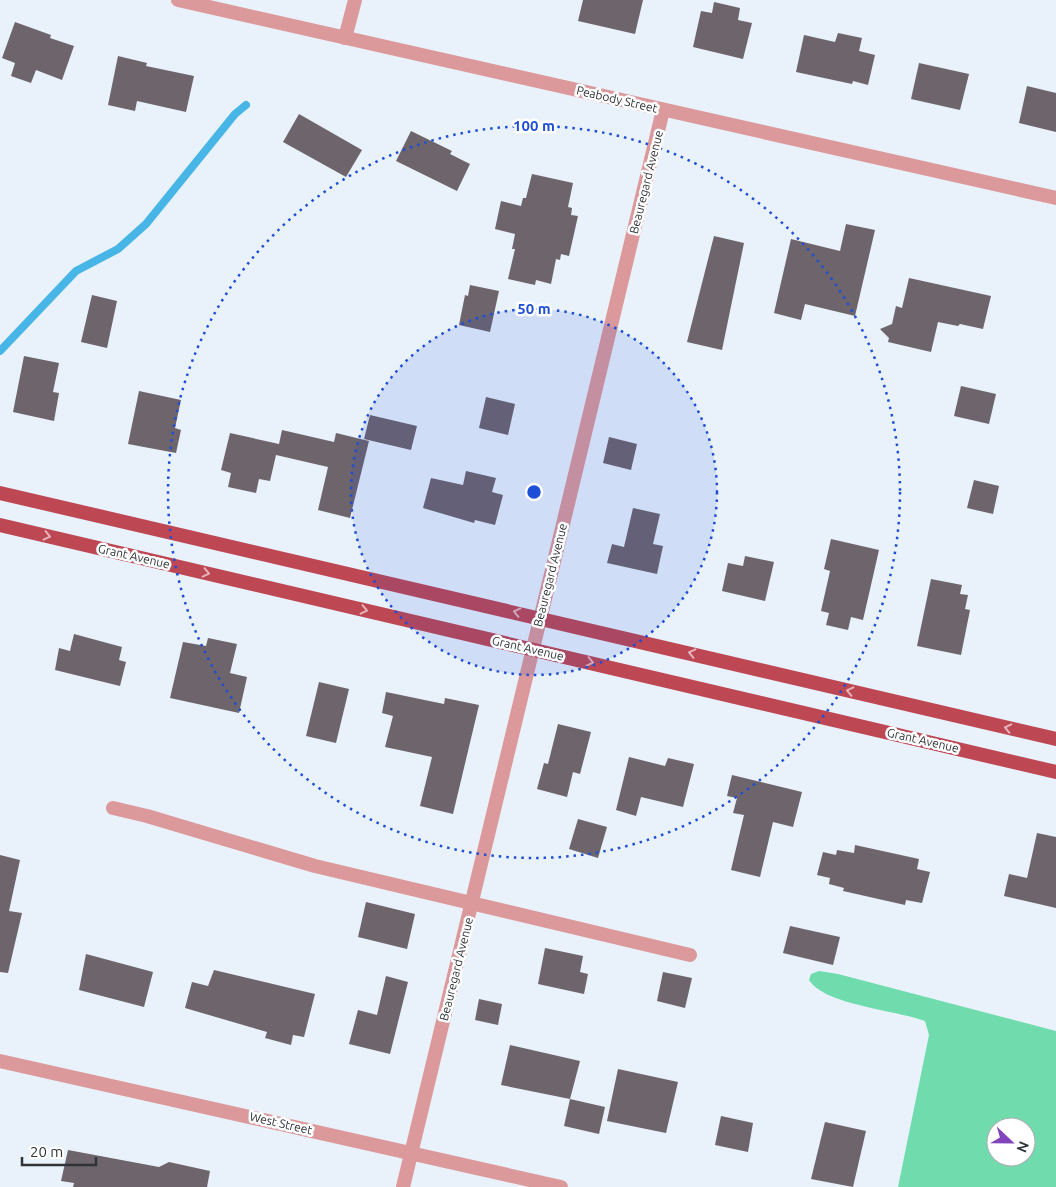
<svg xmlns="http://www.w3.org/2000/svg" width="1056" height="1187" font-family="Ubuntu,sans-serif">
	<rect width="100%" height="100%" fill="#e9f2fb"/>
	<path fill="#70dbad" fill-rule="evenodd" d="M819 971 838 974 1056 1031V1187H898L929 1035 925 1021C896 1010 824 1005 809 980L811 974ZM996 1127H1026V1157H996Z"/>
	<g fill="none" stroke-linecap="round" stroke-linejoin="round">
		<polyline stroke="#47b6e6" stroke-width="8" points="0,351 76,271 118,249 146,224 235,114 246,105"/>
	</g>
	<g fill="#6d646c">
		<polygon points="583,0 643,0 635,34 578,21"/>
		<polygon points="714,2 740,8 738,20 752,23 743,59 693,47 701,11 712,13"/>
		<polygon points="15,22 51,35 50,38 74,46 62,80 36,70 31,83 11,76 15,63 2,58"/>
		<polygon points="838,33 862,38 859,51 875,55 868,85 853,81 852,84 796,72 804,35 835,42"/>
		<polygon points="118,56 147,63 146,66 194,76 186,112 137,101 135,111 108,105"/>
		<polygon points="919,63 969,74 960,110 911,99"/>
		<polygon points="1027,86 1056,93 1056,132 1019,123"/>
		<polygon points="299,114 362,150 346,177 283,142"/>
		<polygon points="411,131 452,151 450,154 470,164 457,191 396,161"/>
		<polygon points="532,174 573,183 568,207 572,208 571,215 578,216 569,256 561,254 560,260 556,259 551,284 536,280 535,285 508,279 515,249 512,249 515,234 495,229 501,201 521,206 523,198 526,198"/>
		<polygon points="846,224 875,230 855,316 805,304 801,320 774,313 791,239 840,251"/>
		<polygon points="714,236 744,243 722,350 687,342"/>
		<polygon points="909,278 991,296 983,329 960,324 958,326 938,322 931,352 888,342 889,338 880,329 892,324 896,306 902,308"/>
		<polygon points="470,285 499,291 490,332 459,325 465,295 468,296"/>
		<polygon points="92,295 117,301 107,348 81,342"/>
		<polygon points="24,356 59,363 53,392 59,393 54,421 13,412"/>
		<polygon points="961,386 996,394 989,424 954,416"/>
		<polygon points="139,391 181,400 175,428 181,430 176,453 128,444"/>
		<polygon points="486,397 515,404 508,435 479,428"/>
		<polygon points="370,415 417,426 411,450 364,439"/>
		<polygon points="282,430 334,442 336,433 369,441 350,518 318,510 328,467 276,455 270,481 259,479 256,493 228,487 231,473 221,470 230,433 279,444"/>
		<polygon points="609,437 637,444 631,470 603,463"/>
		<polygon points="466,471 496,478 492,492 503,495 495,525 475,520 474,523 423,508 431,478 463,485"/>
		<polygon points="974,480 999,486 993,514 967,508"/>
		<polygon points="633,508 660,514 653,544 663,546 657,574 607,563 612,544 624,547"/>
		<polygon points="831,539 879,550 863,620 851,617 848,630 826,625 829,613 821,611 830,571 824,569"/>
		<polygon points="745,556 774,562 765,601 722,591 728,563 743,566"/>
		<polygon points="931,579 962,585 960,594 968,595 965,609 970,610 961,655 917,646"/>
		<polygon points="74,634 122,647 119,660 126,662 120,686 55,670 59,648 70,651"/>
		<polygon points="208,638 237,644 230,673 247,677 239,713 170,698 183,642 206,646"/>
		<polygon points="319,682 349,689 336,743 306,736"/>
		<polygon points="386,692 444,704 445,698 479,705 453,814 420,806 432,757 385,747 393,716 382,713"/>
		<polygon points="558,724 591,732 580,774 573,772 567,797 537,789 544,763 548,764"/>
		<polygon points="629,757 665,766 668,758 694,764 683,807 641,797 636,816 616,810"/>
		<polygon points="732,775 802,792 793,827 773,822 760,877 731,870 744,815 733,813 737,798 727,796"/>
		<polygon points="578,819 607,827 598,858 569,849"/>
		<polygon points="1037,833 1056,837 1056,908 1004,896 1009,874 1027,878"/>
		<polygon points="855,845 919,859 917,869 930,872 922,903 906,900 905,905 843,891 844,888 829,884 830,878 817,875 823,852 836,855 837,850 854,853"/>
		<polygon points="0,855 20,860 9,911 22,913 8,973 0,972"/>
		<polygon points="366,902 415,914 407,949 358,937"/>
		<polygon points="790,926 840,937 833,965 783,953"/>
		<polygon points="545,948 583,956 580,972 588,974 584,994 538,984"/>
		<polygon points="86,954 153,972 144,1007 79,990"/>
		<polygon points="214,970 315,994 304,1037 293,1035 291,1045 265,1038 267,1032 185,1008 192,982 208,986"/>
		<polygon points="663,972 692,978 685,1008 657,1001"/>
		<polygon points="386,976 408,982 390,1054 349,1044 358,1010 377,1015"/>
		<polygon points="479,999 502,1004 498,1025 475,1020"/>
		<polygon points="510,1045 580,1061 570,1099 501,1085"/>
		<polygon points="618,1069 678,1082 666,1133 607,1121"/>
		<polygon points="570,1099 605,1107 599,1134 564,1126"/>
		<polygon points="721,1116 753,1123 748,1152 715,1145"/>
		<polygon points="825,1122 866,1131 853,1187 811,1179"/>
		<polygon points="68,1150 159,1167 169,1162 210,1171 207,1187 73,1187 74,1183 61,1181"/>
	</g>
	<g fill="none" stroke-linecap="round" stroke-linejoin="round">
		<polyline stroke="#dc999b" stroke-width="14" points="113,808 147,816 315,866 690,955"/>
		<g stroke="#dc999b" stroke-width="14">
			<polyline points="178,0 1056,198"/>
			<polyline points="345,38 355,0"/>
			<polyline points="0,1061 561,1187"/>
			<polyline points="403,1187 663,110"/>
		</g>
		<g stroke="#be4754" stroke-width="14">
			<polyline points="0,493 1056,739"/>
			<polyline points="0,525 1056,772"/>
		</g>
	</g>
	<defs><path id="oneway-chevron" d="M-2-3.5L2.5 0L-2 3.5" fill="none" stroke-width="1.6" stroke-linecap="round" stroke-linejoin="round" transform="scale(1.25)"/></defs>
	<g stroke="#e5b5bb">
		<use href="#oneway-chevron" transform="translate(47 536) rotate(13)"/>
		<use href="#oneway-chevron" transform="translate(206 573) rotate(13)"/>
		<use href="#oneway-chevron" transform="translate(364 610) rotate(13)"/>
		<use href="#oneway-chevron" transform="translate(517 612) rotate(-167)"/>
		<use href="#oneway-chevron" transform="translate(692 653) rotate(-167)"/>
		<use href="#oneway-chevron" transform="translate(590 662) rotate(13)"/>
		<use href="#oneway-chevron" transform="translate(850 691) rotate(-167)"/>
		<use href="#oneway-chevron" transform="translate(1008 728) rotate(-167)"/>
	</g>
	<circle cx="534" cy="492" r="183" fill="#1d4ed8" fill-opacity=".12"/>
	<g fill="none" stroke="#1d4ed8" stroke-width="2.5" stroke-dasharray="2.5 5">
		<circle cx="534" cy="492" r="183"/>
		<circle cx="534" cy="492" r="366"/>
	</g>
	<g text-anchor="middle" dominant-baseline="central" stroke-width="5" stroke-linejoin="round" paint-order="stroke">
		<g font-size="12" fill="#303336" stroke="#fff">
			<text transform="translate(617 99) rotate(13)">Peabody Street</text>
			<text transform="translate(646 182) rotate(-76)">Beauregard Avenue</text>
			<text transform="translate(134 556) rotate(13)">Grant Avenue</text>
			<text transform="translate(550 575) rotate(-76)">Beauregard Avenue</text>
			<text transform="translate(528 648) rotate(13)">Grant Avenue</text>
			<text transform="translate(923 740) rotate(13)">Grant Avenue</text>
			<text transform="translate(456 969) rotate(-76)">Beauregard Avenue</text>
			<text transform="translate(281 1123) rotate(13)">West Street</text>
		</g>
	</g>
	<circle cx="534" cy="492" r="8" fill="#1d4ed8" stroke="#fff" stroke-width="2.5"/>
	<g font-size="15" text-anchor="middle" font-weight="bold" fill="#1d4ed8" stroke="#fff" stroke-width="5" stroke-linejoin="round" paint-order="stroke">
		<text x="534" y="131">100 m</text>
		<text x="534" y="314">50 m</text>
	</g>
	<g transform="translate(1011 1142) rotate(112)"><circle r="24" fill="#ffffff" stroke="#acadaf"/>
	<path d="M0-4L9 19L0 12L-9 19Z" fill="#8245bb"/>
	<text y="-8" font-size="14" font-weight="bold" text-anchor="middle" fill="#303336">N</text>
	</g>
	<path d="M22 1157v8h74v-8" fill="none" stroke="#303336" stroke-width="2.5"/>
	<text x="30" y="1157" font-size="15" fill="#303336" stroke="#ffffff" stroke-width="4" paint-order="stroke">20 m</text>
</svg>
